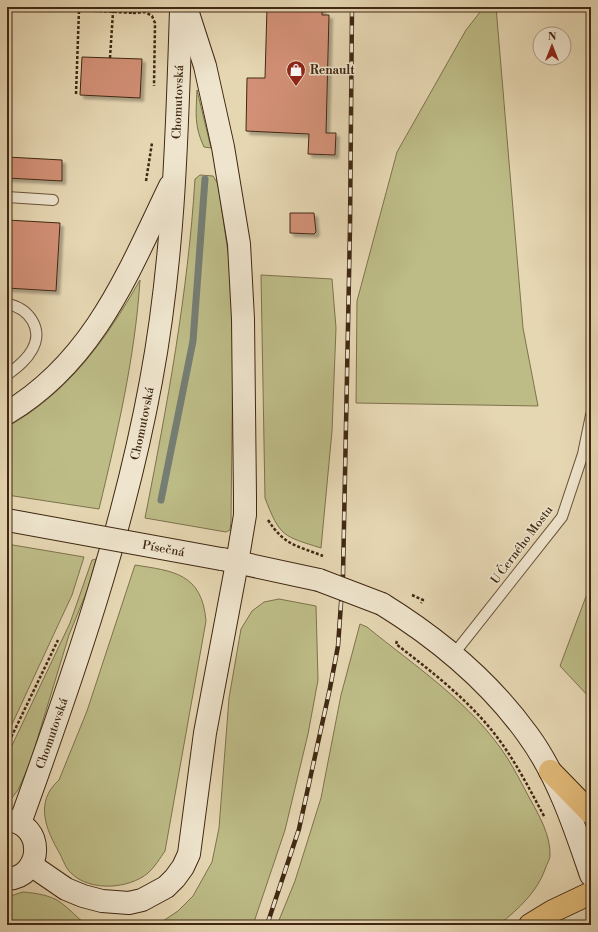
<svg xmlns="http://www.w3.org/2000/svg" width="598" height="932" font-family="'Libre Bodoni',serif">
	<defs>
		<filter id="shadow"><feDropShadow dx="3.5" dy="3.5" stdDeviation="1" flood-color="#0004"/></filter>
	</defs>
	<rect width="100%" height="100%" fill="#e6d7b3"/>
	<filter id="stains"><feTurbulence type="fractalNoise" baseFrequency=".005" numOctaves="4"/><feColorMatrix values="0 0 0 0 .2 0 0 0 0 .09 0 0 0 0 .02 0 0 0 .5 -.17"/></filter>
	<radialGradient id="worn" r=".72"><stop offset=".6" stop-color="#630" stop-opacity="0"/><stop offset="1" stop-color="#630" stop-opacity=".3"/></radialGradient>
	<g fill="#bdbc87" stroke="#7e724c">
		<polygon points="484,7 496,7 523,328 538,406 356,403 357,301 397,152 466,30"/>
		<path d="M197 90 211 148 204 147C194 126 196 113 197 90Z"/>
		<path d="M200 175 213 176 218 184 231 273 233 342 231 521 230 530 226 532 145 518C167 406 188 293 195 179Z"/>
		<path d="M261 275 332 279 336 328 332 431 321 548C283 536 280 537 265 498Z"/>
		<path d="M140 280C135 358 117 434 99 509L7 495V427C69 392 105 341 140 280Z"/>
		<polygon points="7,544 84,557 72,595 7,735"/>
		<polygon points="96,559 89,586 69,635 30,763 18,790 7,804 7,756 70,623 92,560"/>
		<path d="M135 565C173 571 202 573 206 621L165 851C160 858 155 867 148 873 129 889 90 892 71 873 66 869 63 860 60 854 46 830 34 802 59 780L87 711Z"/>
		<polygon points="591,583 591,699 560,666"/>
		<polygon points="279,599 316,606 318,680 308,734 285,830 253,925 157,925 178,911 193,896 212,862 219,828 229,698 241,629 252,611 264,602"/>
		<path d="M360 624 367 627C416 667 473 704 508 759 516 772 523 786 530 799 539 815 551 836 550 856 550 859 547 864 546 867 537 893 519 908 499 925H277L295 881 321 798 341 695Z"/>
		<path d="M23 892C35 893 50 895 60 902 70 909 77 918 87 925H7V897Z"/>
	</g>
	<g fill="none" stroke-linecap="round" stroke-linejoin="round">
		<polyline stroke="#757e74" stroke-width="7" points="161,500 193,341 205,179"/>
	</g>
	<g fill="#d29076" stroke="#402812" filter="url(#shadow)">
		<polygon points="267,7 322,7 322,15 329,15 326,133 336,133 335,155 308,154 309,134 246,131 247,78 265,78"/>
		<polygon points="82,57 142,59 140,98 80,95"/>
		<polygon points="7,157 62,160 62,181 7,178"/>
		<polygon points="290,213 314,213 316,232 314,234 290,233"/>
		<polygon points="7,220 60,223 56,291 7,288"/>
	</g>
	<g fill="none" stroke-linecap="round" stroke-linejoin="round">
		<defs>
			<g id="lane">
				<polyline points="7,197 53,200"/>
				<path d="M7 304C29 308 44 329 32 350 26 361 16 368 7 375"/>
				<polyline points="453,655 562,517 583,454 591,415"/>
			</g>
			<g id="secondary">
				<path d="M7 413C94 361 128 273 170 186"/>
				<polyline points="222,559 319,580"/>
				<path d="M382 604C437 638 490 682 528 735 558 776 575 828 591 875"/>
				<path d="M7 820C45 823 44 877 7 879"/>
				<path id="s1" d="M20 823C72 679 123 533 151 381 174 258 177 134 181 10"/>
				<polyline points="31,865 66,889 83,896 102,901 129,903 142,900 166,887 175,878 183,867 189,854 205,733 237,563 245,515 245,497 243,319 239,244 223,147 205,66 186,7"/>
			</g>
			<g id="highway">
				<polyline points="550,771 591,813"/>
				<polyline points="530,925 553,911 591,893"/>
			</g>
		</defs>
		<use href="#lane" stroke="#6a543a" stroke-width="12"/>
		<use href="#secondary" stroke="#402812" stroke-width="24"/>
		<use href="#highway" stroke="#402812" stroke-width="24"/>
		<g stroke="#402812" stroke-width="2.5" stroke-dasharray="3 2" stroke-linecap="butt">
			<polyline points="29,7 134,13"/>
			<polyline points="135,7 134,13 145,12 152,16 155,23 154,86"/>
			<polyline points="110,58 113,12"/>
			<polyline points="76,94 79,10"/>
			<polyline points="146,181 152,143"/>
			<path d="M268 520C285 546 296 545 323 556"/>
			<polyline points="412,595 423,600 421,603"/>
			<path d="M397 641 396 644C431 671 470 701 497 737 516 762 530 790 545 818"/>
			<polyline points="7,746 58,640"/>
		</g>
		<use href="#lane" stroke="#efe5ce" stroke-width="10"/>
		<use href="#secondary" stroke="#efe5ce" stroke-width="22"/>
		<use href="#highway" stroke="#e3bc7a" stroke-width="22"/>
		<defs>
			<polyline id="rail" points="267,925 299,829 330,688 338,646 343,575 350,227 352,7"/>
		</defs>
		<use href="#rail" stroke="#402812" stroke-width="4.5"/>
		<use href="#rail" stroke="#efe5ce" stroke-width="3" stroke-dasharray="9" stroke-linecap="butt"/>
		<defs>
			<g id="secondary-bridge">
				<path id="s2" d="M7 520 221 559"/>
				<polyline points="319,580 382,604"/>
			</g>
		</defs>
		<use href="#secondary-bridge" stroke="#402812" stroke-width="24" stroke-linecap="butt"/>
		<use href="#secondary-bridge" stroke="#efe5ce" stroke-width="22"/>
	</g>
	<defs>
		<symbol id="shop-pin" viewBox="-11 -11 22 30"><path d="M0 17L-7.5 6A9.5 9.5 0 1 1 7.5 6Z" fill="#8f2418" stroke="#efe5ce"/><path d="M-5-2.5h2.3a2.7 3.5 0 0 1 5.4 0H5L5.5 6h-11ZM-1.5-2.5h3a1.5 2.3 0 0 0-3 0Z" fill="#fff"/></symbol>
	</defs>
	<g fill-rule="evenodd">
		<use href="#shop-pin" x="285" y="59" width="22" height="30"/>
	</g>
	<g text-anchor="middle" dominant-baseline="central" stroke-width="3" stroke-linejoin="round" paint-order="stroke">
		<g font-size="12" font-weight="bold" fill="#402812" stroke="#efe5ce" text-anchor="start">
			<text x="310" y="70">Renault</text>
		</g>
		<g font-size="12" fill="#402812" stroke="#efe5ce">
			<text stroke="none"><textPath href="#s1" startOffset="742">Chomutovská</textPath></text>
			<text stroke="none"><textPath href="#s1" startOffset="418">Chomutovská</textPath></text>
			<text transform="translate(522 545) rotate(-53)">U Černého Mostu</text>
			<text stroke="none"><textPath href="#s2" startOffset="159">Písečná</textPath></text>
			<text stroke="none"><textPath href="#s1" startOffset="95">Chomutovská</textPath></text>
		</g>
	</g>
	<rect width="598" height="932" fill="none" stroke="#e6d7b3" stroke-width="24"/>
	<rect x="8" y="8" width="582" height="916" fill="none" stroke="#402812" stroke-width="2"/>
	<rect x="12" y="12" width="574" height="908" fill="none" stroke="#402812"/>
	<g transform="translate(552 46)"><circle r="19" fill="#efe5ce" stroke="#a99983"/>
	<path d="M0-3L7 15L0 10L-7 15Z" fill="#8f2418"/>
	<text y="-6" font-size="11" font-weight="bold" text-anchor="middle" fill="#402812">N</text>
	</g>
	<rect width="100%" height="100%" filter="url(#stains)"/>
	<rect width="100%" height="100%" fill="url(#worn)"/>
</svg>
